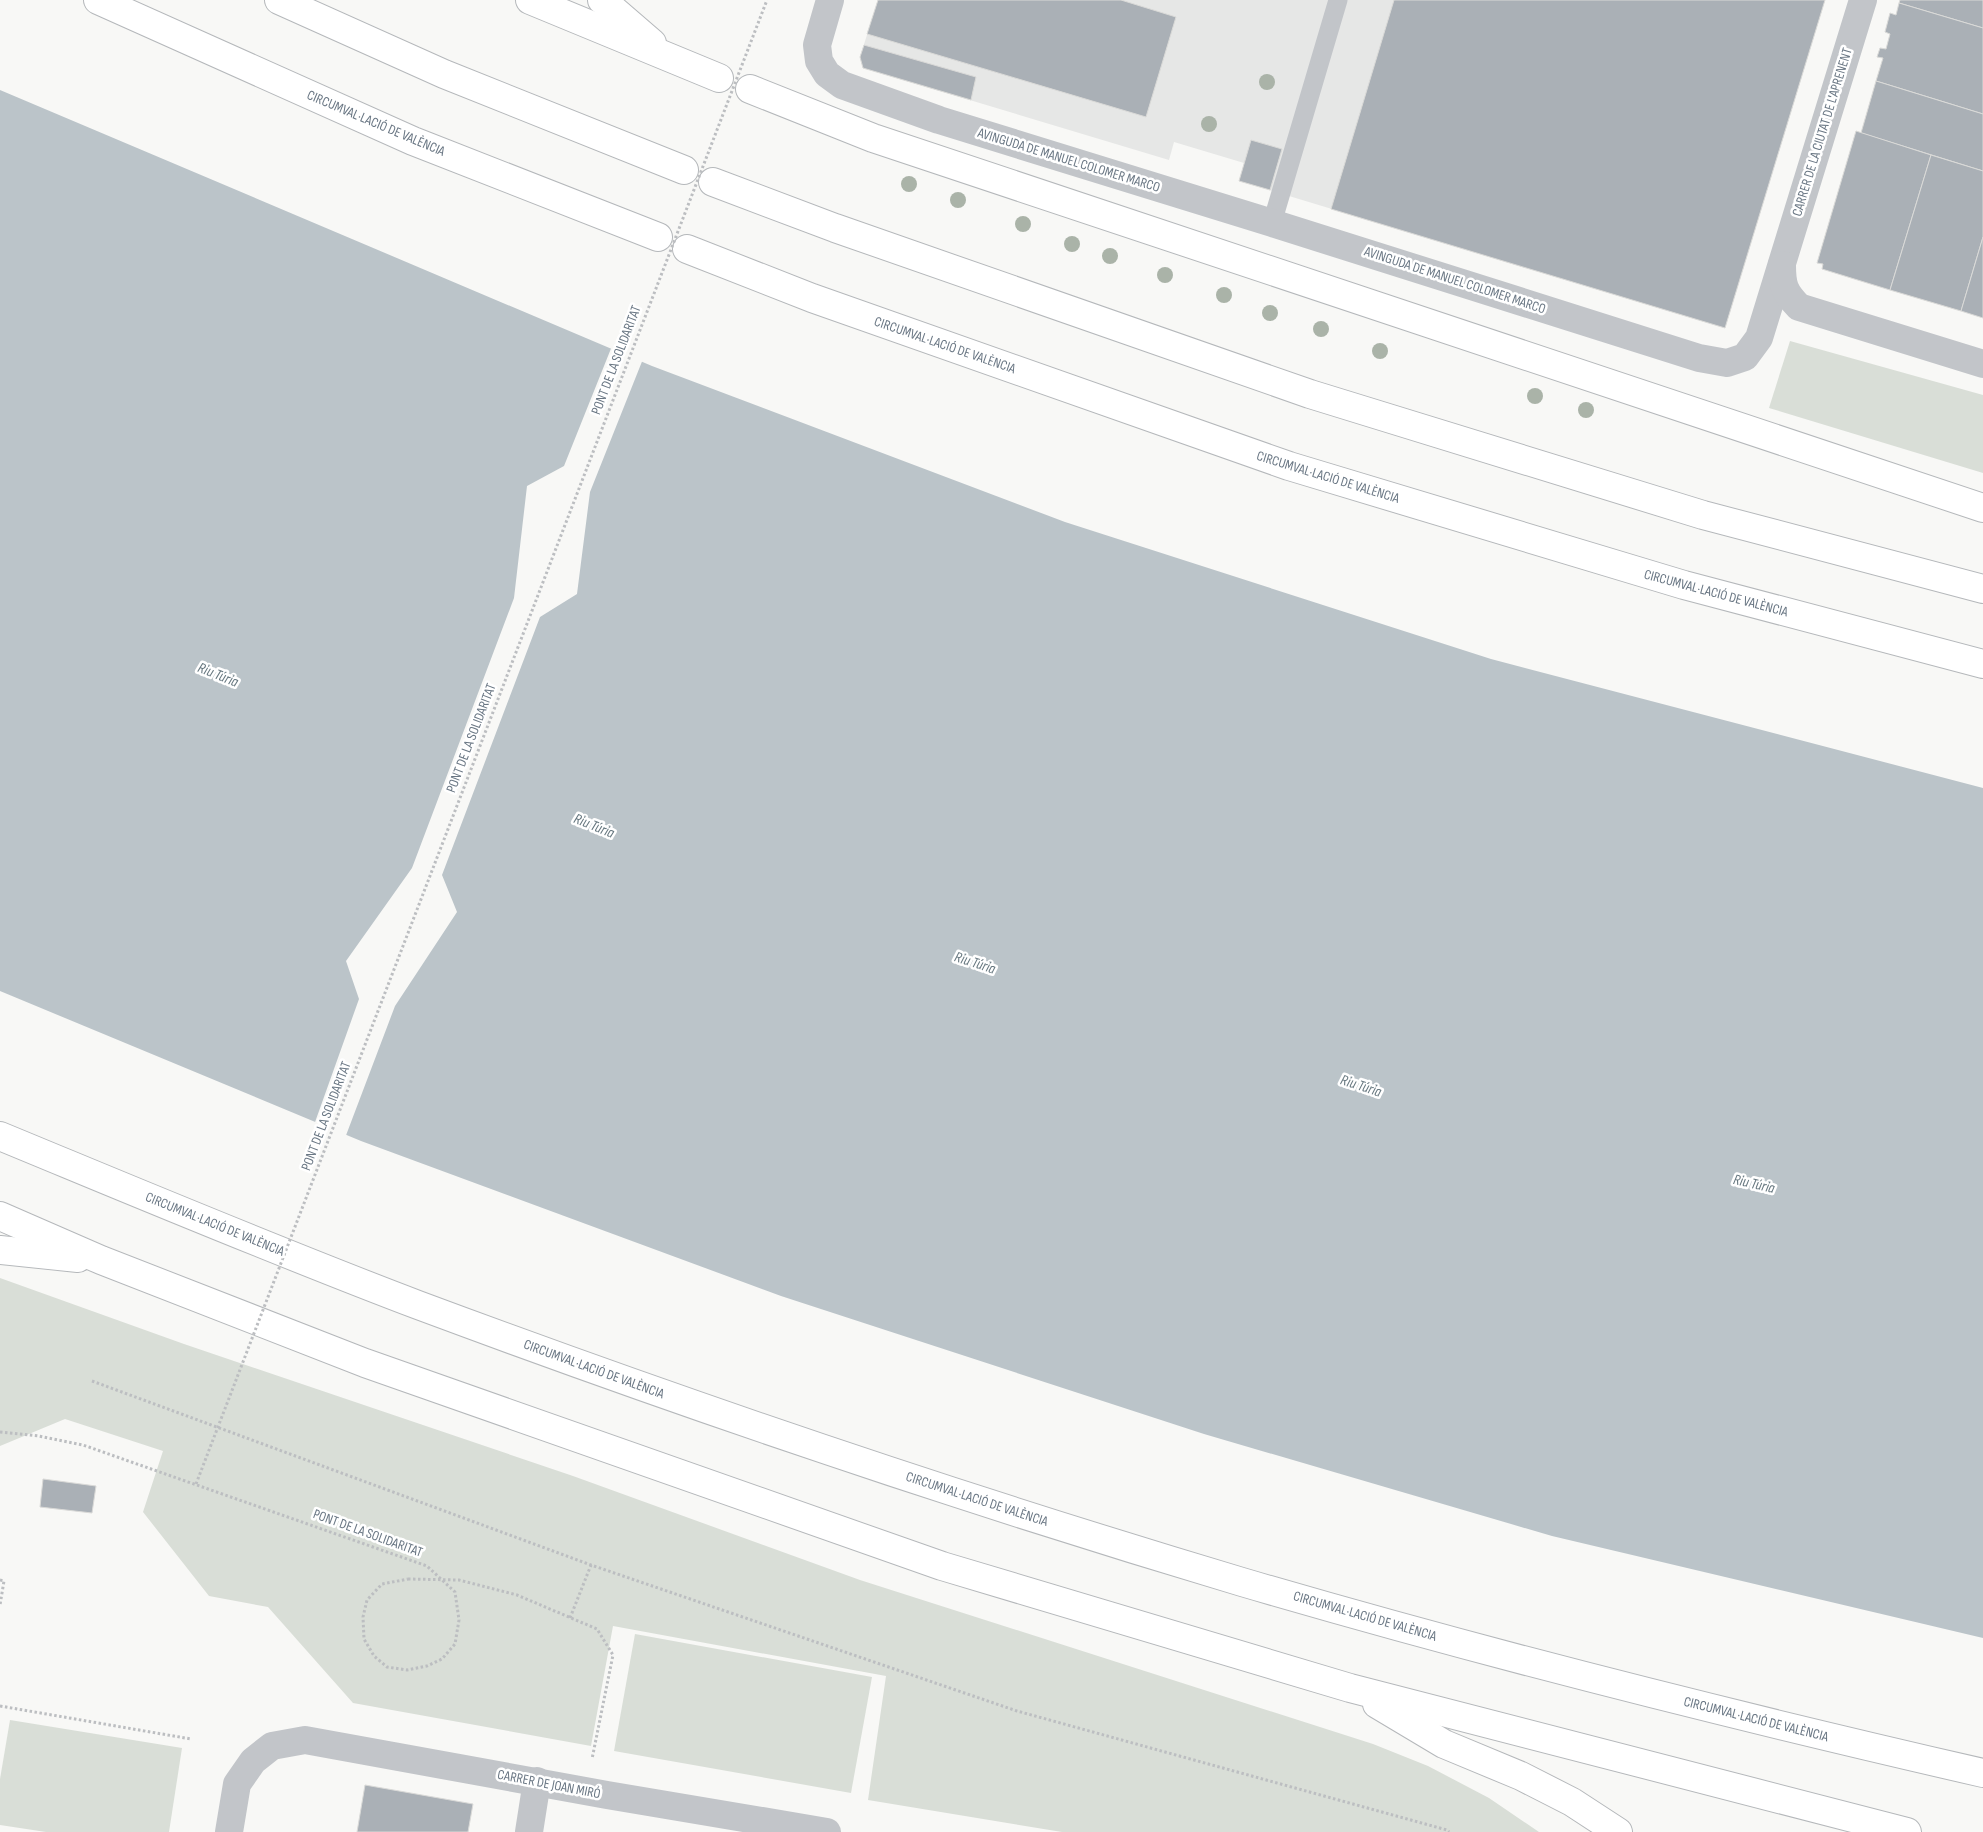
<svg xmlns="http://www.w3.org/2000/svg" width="1983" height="1832" font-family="'Sofia Sans Condensed',sans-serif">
	<rect width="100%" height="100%" fill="#f8f8f6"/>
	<polygon fill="#e6e7e6" points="878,0 1825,0 1725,328 1269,190 1244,163 1174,142 1169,160 863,68 860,57"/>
	<g fill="#d9ded7">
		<polygon points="1790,341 1983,395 1983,473 1769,408"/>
		<polygon points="0,1278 184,1344 573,1476 860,1580 1373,1744 1428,1766 1489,1798 1539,1832 1062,1832 868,1800 886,1676 613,1626 591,1746 353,1703 268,1607 209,1596 143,1512 163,1451 65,1419 0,1446"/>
		<polygon points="635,1634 872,1677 851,1793 614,1751"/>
		<polygon points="10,1720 182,1748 169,1832 46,1832 0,1825 0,1779"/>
	</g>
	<polygon fill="#bbc4c9" points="0,90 652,366 1065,522 1491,659 1983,788 1983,1638 1552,1536 1204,1434 781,1296 361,1141 0,991"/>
	<polygon fill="#f8f8f6" points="612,346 643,359 590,492 577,594 540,617 442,875 457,912 395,1006 345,1138 314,1125 359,999 346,961 412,868 514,598 527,486 564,466"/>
	<g fill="#aab0b6" stroke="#dadad8">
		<polygon points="878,0 1121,0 1176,17 1146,117 867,34"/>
		<polygon points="1394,0 1825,0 1725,328 1331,209"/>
		<polygon points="1900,0 1983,0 1983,28 1899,3"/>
		<polygon points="1899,3 1983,28 1983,114 1876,81 1883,58 1877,57 1880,48 1886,49 1890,34 1885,32 1890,13 1896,15"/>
		<polygon points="864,45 976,77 971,100 863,68 860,57"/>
		<polygon points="1876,81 1983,114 1983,171 1861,133"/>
		<polygon points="1856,131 1931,155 1890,290 1822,269 1823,264 1817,263"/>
		<polygon points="1251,140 1282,149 1270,190 1239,181"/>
		<polygon points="1931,155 1983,171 1983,237 1961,311 1890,290"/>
		<polygon points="1983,237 1983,318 1961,311"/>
		<polygon points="43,1479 96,1486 92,1513 40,1507"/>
		<polygon points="365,1785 473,1804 468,1832 357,1832"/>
	</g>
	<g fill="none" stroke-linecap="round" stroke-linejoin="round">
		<defs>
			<g id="highway">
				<polyline points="98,0 413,141 658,237"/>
				<polyline points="279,0 444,74 684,170"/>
				<polyline points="530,0 719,78"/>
				<polyline points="602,0 652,43"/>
				<polyline points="750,89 873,138 1983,508"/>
				<polyline points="713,182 835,228 1310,394 1703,515 1983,589"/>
				<polyline points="687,249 812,298 1289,466 1684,585 1983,664"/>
				<path d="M0 1136C138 1193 278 1252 418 1305 689 1406 964 1499 1242 1582 1487 1654 1735 1716 1983 1773"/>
				<polyline points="0,1216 101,1260 365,1363 942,1566 1350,1688 1907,1832"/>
				<polyline points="0,1250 78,1258"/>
				<polyline points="1377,1704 1444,1744 1521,1776 1572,1802 1618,1832"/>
			</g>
		</defs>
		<use href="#highway" stroke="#b5b8bb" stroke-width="30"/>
		<g stroke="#bcbec1" stroke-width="3" stroke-dasharray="2.5 2.5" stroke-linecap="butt">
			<polyline points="92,1381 591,1565 1017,1711 1447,1830 1449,1832"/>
			<polyline points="408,1579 459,1580 517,1595 597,1629 613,1655 592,1759"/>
			<polyline points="0,1580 4,1581 0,1605"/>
			<polyline points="570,1618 591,1565"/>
			<polyline points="0,1706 191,1739"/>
		</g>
		<polyline stroke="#c2c5c9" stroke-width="19" points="1272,223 1338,0"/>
		<g stroke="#c2c5c9" stroke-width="28">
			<polyline points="830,0 817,45 819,61 827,74 842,85 939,120 1272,223 1699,358 1727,363 1745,357 1759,338 1863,0"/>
			<path d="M1782 265C1782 285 1784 292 1799 307L1983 364"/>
			<polyline points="229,1832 237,1784 253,1761 272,1746 305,1740 607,1795 827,1832"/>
			<polyline points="529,1832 537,1781"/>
		</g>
		<use href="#highway" stroke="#fff" stroke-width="28"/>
		<g stroke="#bcbec1" stroke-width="3" stroke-dasharray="2.5 2.5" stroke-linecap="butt">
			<polyline points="0,1432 39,1436 83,1445 427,1566 455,1592 459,1620 455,1644 442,1659 427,1666 407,1670 387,1667 374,1656 364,1639 363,1617 367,1600 382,1584 408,1579"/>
			<polyline points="196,1484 767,0"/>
		</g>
	</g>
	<g fill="#aab3a8">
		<circle cx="1267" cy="82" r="8"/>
		<circle cx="1209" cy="124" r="8"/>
		<circle cx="909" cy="184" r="8"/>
		<circle cx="958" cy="200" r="8"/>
		<circle cx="1023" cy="224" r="8"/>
		<circle cx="1072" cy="244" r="8"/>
		<circle cx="1110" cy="256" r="8"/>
		<circle cx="1165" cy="275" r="8"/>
		<circle cx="1224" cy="295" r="8"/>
		<circle cx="1270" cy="313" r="8"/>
		<circle cx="1321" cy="329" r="8"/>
		<circle cx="1380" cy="351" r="8"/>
		<circle cx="1535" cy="396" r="8"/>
		<circle cx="1586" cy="410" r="8"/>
	</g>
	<g text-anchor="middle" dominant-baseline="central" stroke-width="5" stroke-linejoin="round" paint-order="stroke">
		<g font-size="14" fill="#6a7784" stroke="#fff">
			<text transform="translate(376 123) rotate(23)">CIRCUMVAL·LACIÓ DE VALÈNCIA</text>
			<text transform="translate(1822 132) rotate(-73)">CARRER DE LA CIUTAT DE L'APRENENT</text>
			<text transform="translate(1069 160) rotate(17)">AVINGUDA DE MANUEL COLOMER MARCO</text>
			<text transform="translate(1455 280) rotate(18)">AVINGUDA DE MANUEL COLOMER MARCO</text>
			<text transform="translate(945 345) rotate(19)">CIRCUMVAL·LACIÓ DE VALÈNCIA</text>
			<text transform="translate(616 360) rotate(-69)">PONT DE LA SOLIDARITAT</text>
			<text transform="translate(1328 477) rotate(17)">CIRCUMVAL·LACIÓ DE VALÈNCIA</text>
			<text transform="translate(1716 593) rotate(15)">CIRCUMVAL·LACIÓ DE VALÈNCIA</text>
			<text transform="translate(471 738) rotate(-69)">PONT DE LA SOLIDARITAT</text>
			<text transform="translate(326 1116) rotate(-69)">PONT DE LA SOLIDARITAT</text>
			<text transform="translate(215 1224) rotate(22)">CIRCUMVAL·LACIÓ DE VALÈNCIA</text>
			<text transform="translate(594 1369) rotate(20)">CIRCUMVAL·LACIÓ DE VALÈNCIA</text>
			<text transform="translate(977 1499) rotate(18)">CIRCUMVAL·LACIÓ DE VALÈNCIA</text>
			<text transform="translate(368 1533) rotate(20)">PONT DE LA SOLIDARITAT</text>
			<text transform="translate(1365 1616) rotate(16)">CIRCUMVAL·LACIÓ DE VALÈNCIA</text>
			<text transform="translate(1756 1719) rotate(14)">CIRCUMVAL·LACIÓ DE VALÈNCIA</text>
			<text transform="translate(549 1784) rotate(11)">CARRER DE JOAN MIRÓ</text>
		</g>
		<g font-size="15" font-style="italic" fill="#66777f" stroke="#fff">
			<text transform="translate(218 675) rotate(22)">Riu Túria</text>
			<text transform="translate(594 826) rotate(22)">Riu Túria</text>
			<text transform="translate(975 963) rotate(18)">Riu Túria</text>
			<text transform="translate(1361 1086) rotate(18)">Riu Túria</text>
			<text transform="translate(1754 1184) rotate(13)">Riu Túria</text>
		</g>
	</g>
</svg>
